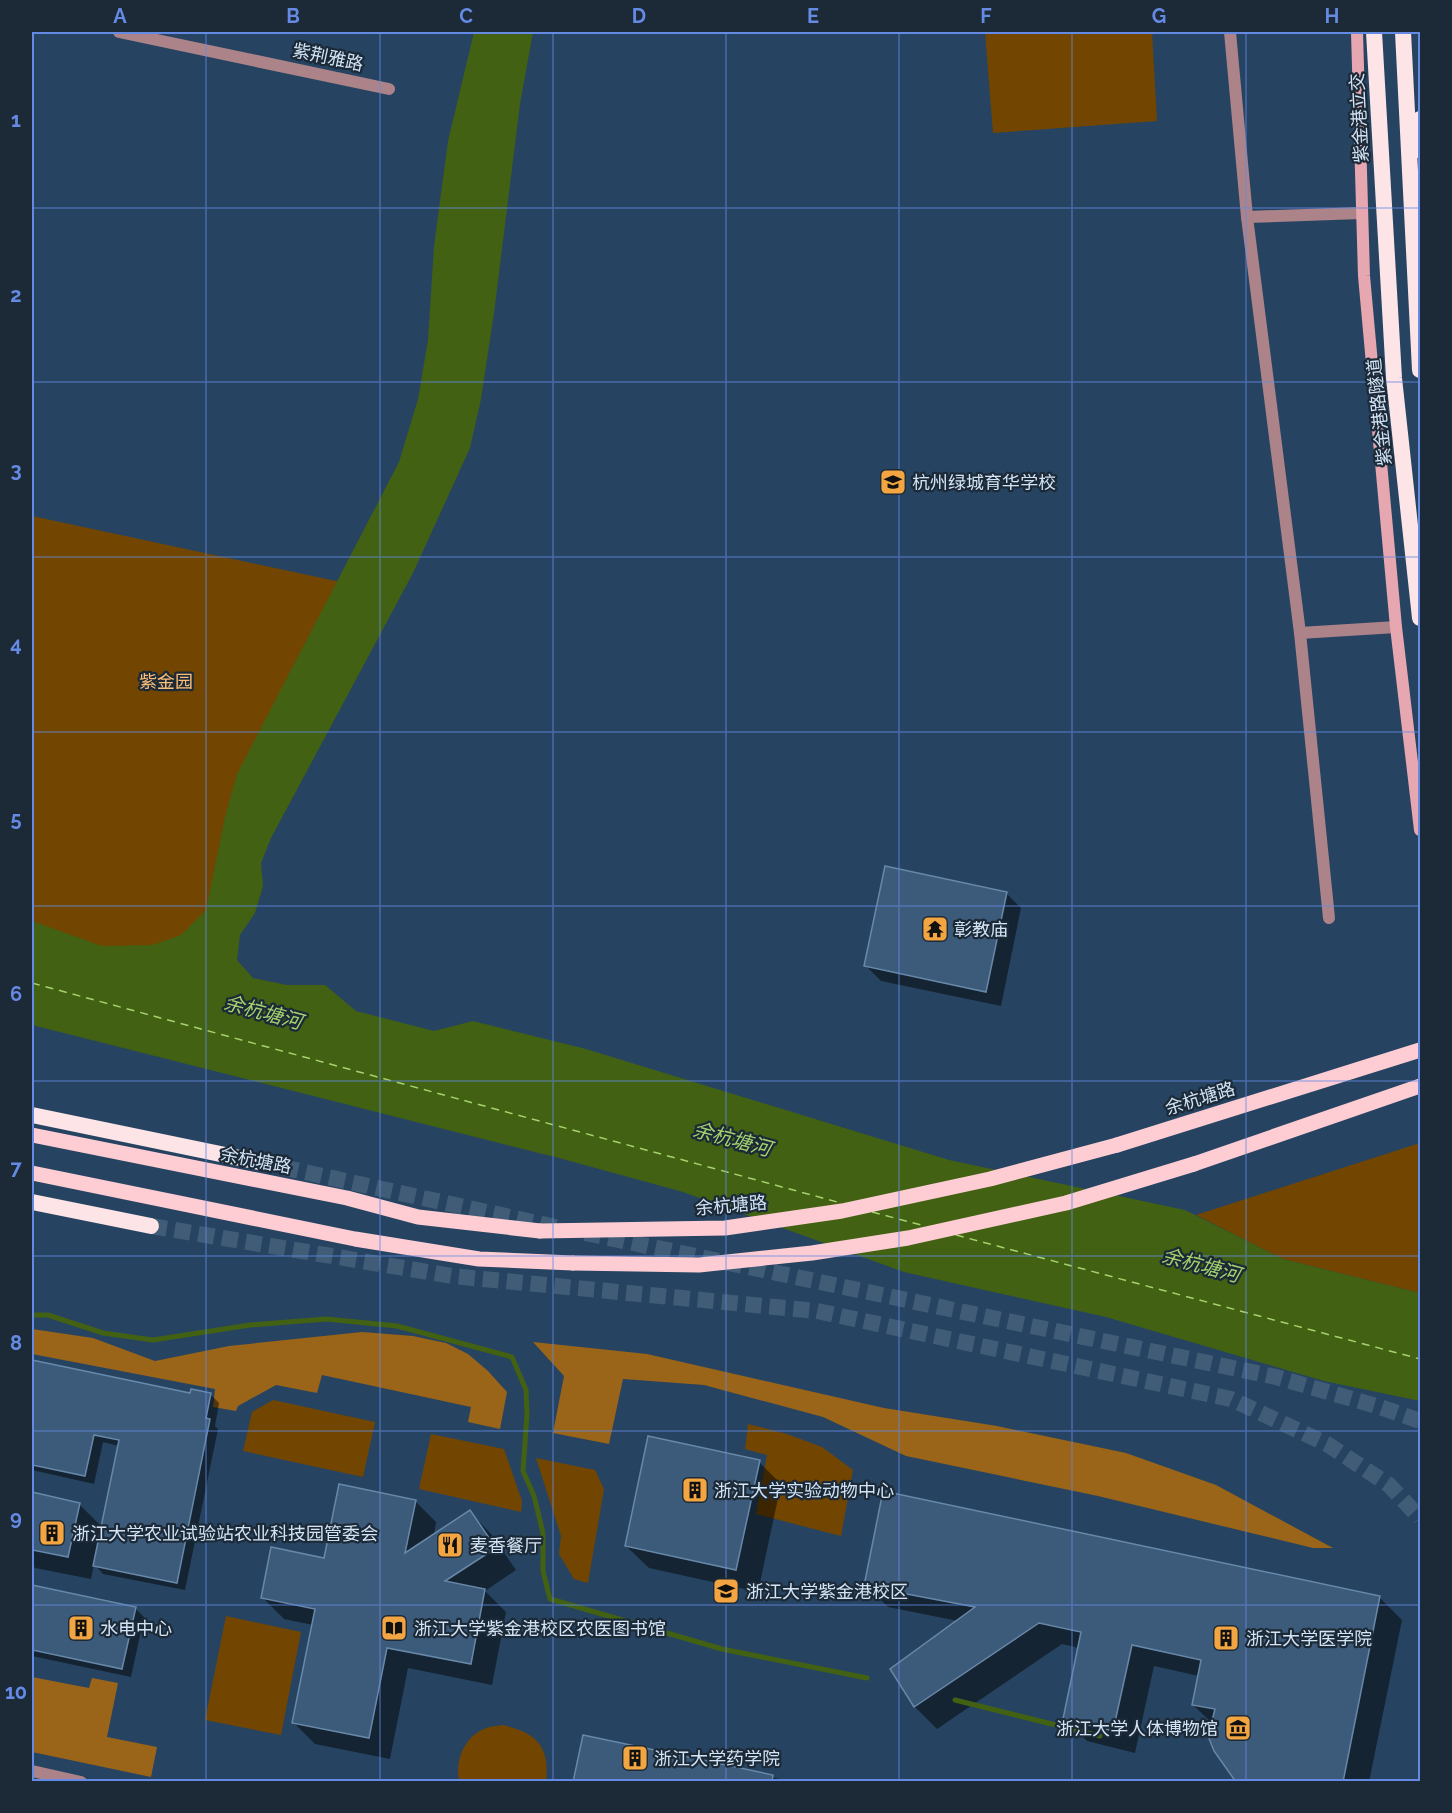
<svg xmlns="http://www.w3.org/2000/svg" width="1452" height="1813" font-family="Raleway,'Noto Sans SC',sans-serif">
	<rect width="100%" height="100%" fill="#264461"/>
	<g fill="#724600">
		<polygon points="985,32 1152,32 1157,121 993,133"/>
		<polygon points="32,516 350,584 212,921 159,978 32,943"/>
		<polygon points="1420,1143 1420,1293 1283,1259 1196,1215"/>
		<polygon points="273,1400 375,1422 363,1477 243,1451 252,1412"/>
		<polygon points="748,1424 787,1434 822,1447 853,1470 841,1536 756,1514 767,1455 745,1449"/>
		<polygon points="431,1434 504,1449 522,1501 521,1512 419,1489"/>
		<polygon points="536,1458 595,1470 604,1489 588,1583 574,1579 559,1554 561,1536"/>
		<polygon points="226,1616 301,1632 281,1735 205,1720"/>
		<path d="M503 1725C536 1733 550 1746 546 1781H459C455 1761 464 1737 484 1729 490 1726 497 1726 503 1725Z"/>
	</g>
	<g fill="#9a6419">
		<polygon points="32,1329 93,1338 155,1361 229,1346 362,1332 413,1336 446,1343 468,1354 488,1371 507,1392 500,1429 468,1422 471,1407 322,1375 317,1393 276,1385 238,1406 236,1411 213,1407 215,1389 32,1354"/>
		<polygon points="533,1342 647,1354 884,1408 997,1426 1126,1453 1216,1485 1333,1548 1313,1548 1098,1496 906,1456 823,1417 704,1385 623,1379 609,1444 553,1433 564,1376"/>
		<polygon points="32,1677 89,1688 92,1678 118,1683 107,1737 157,1747 151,1777 32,1752"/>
	</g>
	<polygon fill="#426113" points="474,32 533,32 520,104 494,313 481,399 470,448 413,573 271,838 261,863 263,886 255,913 240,935 237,960 253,978 287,985 325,985 356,1011 434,1031 473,1021 586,1049 949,1160 1185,1210 1283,1259 1420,1293 1420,1401 1324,1381 1106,1317 904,1272 683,1192 559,1158 32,1025 32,921 102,946 152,945 181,935 206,910 225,817 237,774 399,462 418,399 428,340 434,246 448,141"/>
	<g fill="#0007">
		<polygon points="1006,893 1021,908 1001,1006 881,981 866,966"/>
		<polygon points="32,1360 191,1395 210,1394 219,1403 215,1426 218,1429 185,1590 103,1574 94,1564 91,1579 35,1568 32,1564 32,1494 79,1504 102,1527 119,1446 103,1442 94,1484 32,1470"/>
		<polygon points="759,1462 781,1484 758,1592 649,1568 626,1546"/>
		<polygon points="415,1501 436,1522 434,1536 470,1512 491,1534 516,1570 485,1591 506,1612 492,1685 408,1668 390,1759 315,1744 294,1723 313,1625 284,1619 263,1598 326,1560"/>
		<polygon points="866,1585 1379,1597 1402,1620 1369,1782 1238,1782 1213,1724 1193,1705 1199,1676 1154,1666 1135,1753 1087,1741 1065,1719 1079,1648 1062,1644 937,1729 915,1707 892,1669 958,1621 888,1607"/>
		<polygon points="32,1586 135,1608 144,1617 131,1677 32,1656"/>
		<polygon points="584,1737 794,1782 575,1782"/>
	</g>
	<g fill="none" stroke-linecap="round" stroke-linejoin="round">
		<g stroke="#426113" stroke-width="5">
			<polyline points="32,1315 48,1315 103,1333 153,1340 250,1325 326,1319 397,1326 512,1357 526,1390 527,1414 523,1471 534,1496 543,1533 543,1571 550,1599 722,1649 867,1678"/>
			<polyline points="955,1700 1100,1736"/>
		</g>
		<g stroke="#a4d26d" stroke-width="1.5" stroke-dasharray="8 6" stroke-linecap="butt">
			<polyline points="32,983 841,1203"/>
			<polyline points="872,1212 925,1226"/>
			<polyline points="956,1235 1420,1359"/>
		</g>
	</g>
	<g fill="#3c5b7a" stroke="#6888a9" stroke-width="1.5">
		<polygon points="885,866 1007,892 986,992 864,966"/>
		<polygon points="32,1360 190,1393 191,1389 211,1393 206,1418 210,1419 177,1583 93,1566 119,1440 94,1435 85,1476 32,1465"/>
		<polygon points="648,1436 760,1460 736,1570 625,1546"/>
		<polygon points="339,1484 416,1500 405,1553 470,1510 496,1548 445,1581 485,1589 471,1664 387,1648 369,1738 292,1723 315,1609 261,1598 271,1547 324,1558"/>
		<polygon points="883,1491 1380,1596 1343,1782 1236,1782 1214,1751 1208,1736 1215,1709 1192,1705 1201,1660 1132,1645 1113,1731 1063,1719 1081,1632 1039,1623 914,1707 890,1669 975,1607 864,1586"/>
		<polygon points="32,1492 80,1503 68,1557 32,1550"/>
		<polygon points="32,1585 136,1607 122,1669 32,1650"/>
		<polygon points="583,1735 773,1775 772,1782 573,1782"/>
	</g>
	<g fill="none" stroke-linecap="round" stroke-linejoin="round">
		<g stroke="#405c77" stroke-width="16" stroke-dasharray="16 8" stroke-linecap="butt">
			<polyline points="259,1162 560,1228"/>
			<polyline points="151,1226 452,1276 817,1311 1231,1399 1327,1444 1389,1485 1420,1518"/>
			<polyline points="585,1233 1276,1377 1380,1407 1420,1421"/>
		</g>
		<g stroke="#ab8389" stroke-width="12">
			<polyline points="119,32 389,89"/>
			<polyline points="1230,32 1247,217 1300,633 1329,918"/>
			<polyline points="1247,217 1361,213"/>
			<polyline points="1300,633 1396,627"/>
			<polyline points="32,1771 81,1782"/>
		</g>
		<polyline stroke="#e6a7b0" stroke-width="12" points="1357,32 1364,276 1396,627 1420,830"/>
		<g stroke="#fecdd4" stroke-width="15">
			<polyline points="32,1135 347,1198 418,1217 540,1231"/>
			<polyline points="1117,1145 1420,1050"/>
			<polyline points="1194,1164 1420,1086"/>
			<polyline points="32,1173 355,1239 479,1259 573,1263"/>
		</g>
		<g stroke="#fce4e7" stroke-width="16">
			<polyline points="1374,32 1394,378 1420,618"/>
			<polyline points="1403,32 1420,370"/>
			<polyline points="1417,150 1420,119"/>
			<polyline points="32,1115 259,1162"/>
			<polyline points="32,1202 151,1226"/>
		</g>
		<g stroke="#fecdd4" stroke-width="15">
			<polyline points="540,1231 725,1228 842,1211 990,1179 1117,1145"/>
			<polyline points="573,1263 699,1265 812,1253 908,1238 1066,1203 1194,1164"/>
		</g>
	</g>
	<path fill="none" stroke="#658ae4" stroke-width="1.5" stroke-opacity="0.55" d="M206 32V1782M380 32V1782M553 32V1782M726 32V1782M899 32V1782M1072 32V1782M1246 32V1782M32 208H1420M32 382H1420M32 557H1420M32 732H1420M32 906H1420M32 1081H1420M32 1256H1420M32 1431H1420M32 1605H1420"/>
	<defs>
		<symbol id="school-square" viewBox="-11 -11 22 22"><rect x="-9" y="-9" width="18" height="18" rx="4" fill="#f2a541" stroke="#1c2937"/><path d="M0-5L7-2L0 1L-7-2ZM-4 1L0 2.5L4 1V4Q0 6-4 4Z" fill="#111"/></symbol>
		<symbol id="temple-square" viewBox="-11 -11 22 22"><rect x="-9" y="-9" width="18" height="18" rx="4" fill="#f2a541" stroke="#1c2937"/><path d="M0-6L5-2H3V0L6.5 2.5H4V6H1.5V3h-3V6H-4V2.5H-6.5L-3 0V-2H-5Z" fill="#111"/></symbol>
		<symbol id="building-square" viewBox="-11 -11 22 22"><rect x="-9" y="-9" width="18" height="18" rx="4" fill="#f2a541" stroke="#1c2937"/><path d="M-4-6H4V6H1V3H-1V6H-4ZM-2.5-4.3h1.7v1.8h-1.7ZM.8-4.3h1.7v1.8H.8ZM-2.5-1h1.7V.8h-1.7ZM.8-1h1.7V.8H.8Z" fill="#111"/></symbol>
		<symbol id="restaurant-square" viewBox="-11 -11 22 22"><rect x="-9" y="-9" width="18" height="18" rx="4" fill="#f2a541" stroke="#1c2937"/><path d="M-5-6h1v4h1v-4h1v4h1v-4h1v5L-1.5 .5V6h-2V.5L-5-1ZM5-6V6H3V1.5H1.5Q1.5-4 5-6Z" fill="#111"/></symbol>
		<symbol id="university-square" viewBox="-11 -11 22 22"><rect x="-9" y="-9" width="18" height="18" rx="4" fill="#f2a541" stroke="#1c2937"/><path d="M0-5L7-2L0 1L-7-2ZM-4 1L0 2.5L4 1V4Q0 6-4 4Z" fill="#111"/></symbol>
		<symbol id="library-square" viewBox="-11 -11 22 22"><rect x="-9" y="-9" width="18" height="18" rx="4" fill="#f2a541" stroke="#1c2937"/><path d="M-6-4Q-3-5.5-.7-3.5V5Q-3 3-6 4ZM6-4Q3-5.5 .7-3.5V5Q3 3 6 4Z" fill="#111"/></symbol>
		<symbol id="museum-square" viewBox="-11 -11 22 22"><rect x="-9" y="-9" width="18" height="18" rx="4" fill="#f2a541" stroke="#1c2937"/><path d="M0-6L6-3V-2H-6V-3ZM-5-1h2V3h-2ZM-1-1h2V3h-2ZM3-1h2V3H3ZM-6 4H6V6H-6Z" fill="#111"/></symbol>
	</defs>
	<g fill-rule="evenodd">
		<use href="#school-square" x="878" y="467" width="30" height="30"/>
		<use href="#temple-square" x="920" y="914" width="30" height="30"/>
		<use href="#building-square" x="680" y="1475" width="30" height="30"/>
		<use href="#building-square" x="37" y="1518" width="30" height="30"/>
		<use href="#restaurant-square" x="435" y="1530" width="30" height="30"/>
		<use href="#university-square" x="711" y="1576" width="30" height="30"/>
		<use href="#building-square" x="66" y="1613" width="30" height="30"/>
		<use href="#library-square" x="379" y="1613" width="30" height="30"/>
		<use href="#building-square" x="1211" y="1623" width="30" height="30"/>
		<use href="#museum-square" x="1223" y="1713" width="30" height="30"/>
		<use href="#building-square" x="620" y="1743" width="30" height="30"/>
	</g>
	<g text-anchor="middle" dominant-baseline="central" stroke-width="4.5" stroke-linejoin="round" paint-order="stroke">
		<g font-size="18" fill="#d2e3f5" stroke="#1c2937">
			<text transform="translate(328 57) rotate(12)">紫荆雅路</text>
			<text transform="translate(1359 118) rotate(-93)">紫金港立交</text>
			<text transform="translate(1379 412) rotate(-96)">紫金港路隧道</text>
			<text transform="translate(1200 1098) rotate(-17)">余杭塘路</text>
			<text transform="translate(256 1160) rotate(11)">余杭塘路</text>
			<text transform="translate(731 1205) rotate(-5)">余杭塘路</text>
		</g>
		<g font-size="18" fill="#d2e3f5" stroke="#1c2937" text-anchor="start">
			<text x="912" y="482">杭州绿城育华学校</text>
			<text x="954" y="929">彰教庙</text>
			<text x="714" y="1490">浙江大学实验动物中心</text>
			<text x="72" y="1533">浙江大学农业试验站农业科技园管委会</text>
			<text x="470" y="1545">麦香餐厅</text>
			<text x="746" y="1591">浙江大学紫金港校区</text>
			<text x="100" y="1628">水电中心</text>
			<text x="414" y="1628">浙江大学紫金港校区农医图书馆</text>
			<text x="1246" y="1638">浙江大学医学院</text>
			<text x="1218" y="1728" text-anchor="end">浙江大学人体博物馆</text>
			<text x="654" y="1758">浙江大学药学院</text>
		</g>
		<g font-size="18" fill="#fbbe78" stroke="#1c2937">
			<text x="166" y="681">紫金园</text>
		</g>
		<g font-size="20" font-style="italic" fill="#a4d26d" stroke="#1c2937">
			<text transform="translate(263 1012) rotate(15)">余杭塘河</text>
			<text transform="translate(732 1139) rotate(15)">余杭塘河</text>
			<text transform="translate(1201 1265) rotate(15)">余杭塘河</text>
		</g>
	</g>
	<rect width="1452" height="1813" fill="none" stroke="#1c2937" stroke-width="66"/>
	<rect x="33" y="33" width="1386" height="1747" fill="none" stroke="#658ae4" stroke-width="2"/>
	<g font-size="20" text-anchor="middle" font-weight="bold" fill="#658ae4">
		<text x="120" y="23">A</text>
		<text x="293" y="23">B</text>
		<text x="466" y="23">C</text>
		<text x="639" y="23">D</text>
		<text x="813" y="23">E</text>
		<text x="986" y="23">F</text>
		<text x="1159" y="23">G</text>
		<text x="1332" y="23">H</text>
		<text x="16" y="127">1</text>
		<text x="16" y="302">2</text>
		<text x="16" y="477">3</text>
		<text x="16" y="651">4</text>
		<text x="16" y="826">5</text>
		<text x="16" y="1001">6</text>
		<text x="16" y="1175">7</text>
		<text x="16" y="1350">8</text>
		<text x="16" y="1525">9</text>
		<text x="16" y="1699">10</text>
	</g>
</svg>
